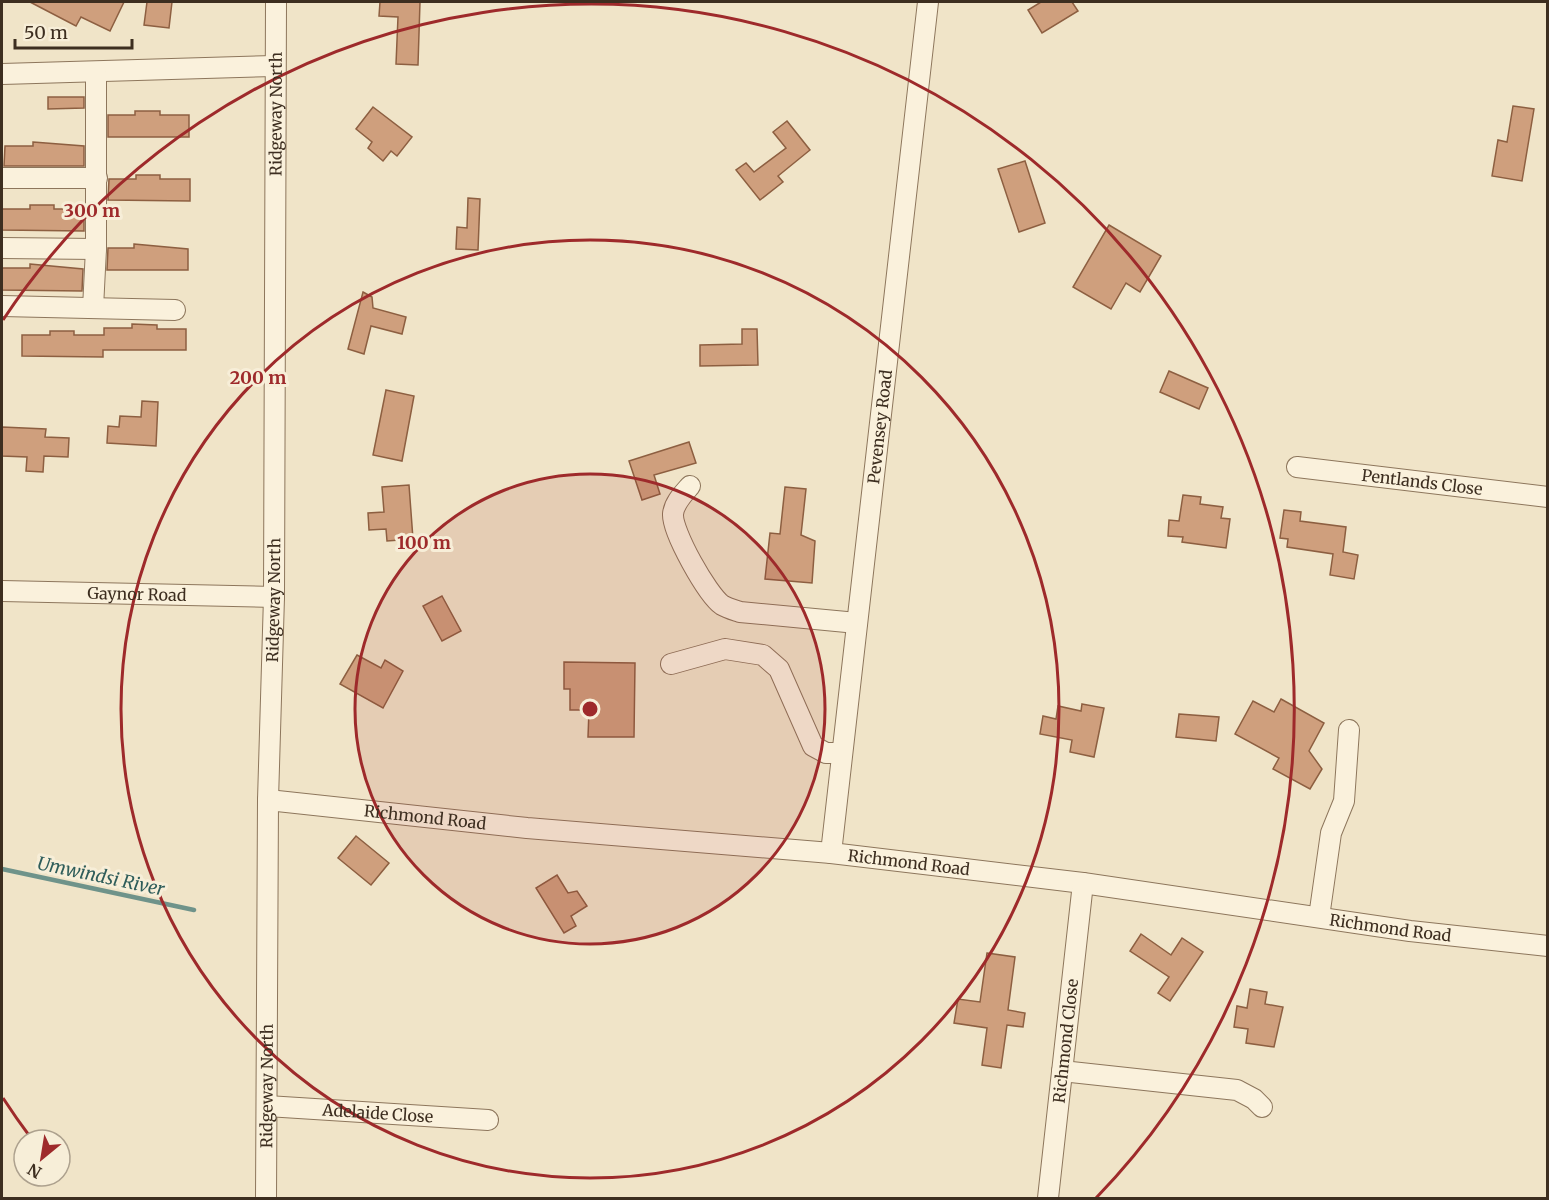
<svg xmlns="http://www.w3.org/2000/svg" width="1549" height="1200" font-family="Merriweather,serif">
	<rect width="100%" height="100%" fill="#f0e4c8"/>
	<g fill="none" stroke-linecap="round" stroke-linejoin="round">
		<polyline stroke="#6f938a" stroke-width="4.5" points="2,869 194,910"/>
	</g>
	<g fill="#cf9f7d" stroke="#8d5f41" stroke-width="1.5">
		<polygon points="30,2 124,2 110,31 81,17 76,26"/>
		<polygon points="147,2 172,2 169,28 144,25"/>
		<polygon points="380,2 420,2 418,65 396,64 398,17 379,16"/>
		<polygon points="1041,2 1072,2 1078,11 1042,33 1028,10"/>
		<polygon points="48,97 84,97 84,108 48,109"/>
		<polygon points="1513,106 1534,109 1522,181 1492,176 1498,140 1507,142"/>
		<polygon points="373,107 412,137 397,156 391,151 383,161 368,148 372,142 356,129"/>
		<polygon points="135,111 160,111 160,115 189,115 189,137 108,137 108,115 135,115"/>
		<polygon points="787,121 810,150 778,176 783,182 760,200 736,170 746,163 754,172 786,148 773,132"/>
		<polygon points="33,142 84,146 84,166 4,166 5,146 33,146"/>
		<polygon points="1025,161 1045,223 1019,232 998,169"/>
		<polygon points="136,175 160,175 160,179 190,179 190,201 108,200 109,179 136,179"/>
		<polygon points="468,198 480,199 478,250 456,249 457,227 467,228"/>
		<polygon points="30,205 54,205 54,209 84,209 84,231 2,230 2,209 30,209"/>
		<polygon points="1109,225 1161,256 1140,292 1126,283 1111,309 1073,287"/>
		<polygon points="134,244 188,249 188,270 107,270 108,248 134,248"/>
		<polygon points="30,264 83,269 82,291 2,290 2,268 30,268"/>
		<polygon points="363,292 372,297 373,308 406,317 402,334 371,326 364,354 348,349"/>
		<polygon points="132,324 157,325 157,329 186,329 186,350 103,350 103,357 22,356 22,335 50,335 50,331 74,331 74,335 104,335 104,328 132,328"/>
		<polygon points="742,329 757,329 758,365 700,366 700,345 742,344"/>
		<polygon points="1169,371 1208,388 1199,409 1160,392"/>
		<polygon points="386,390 414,396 402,461 373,455"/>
		<polygon points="142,401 158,402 156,446 107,443 108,426 119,427 120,416 141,417"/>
		<polygon points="2,427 46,429 45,437 69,438 68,457 44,456 43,472 26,471 27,457 2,456"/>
		<polygon points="689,442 696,463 654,475 660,494 642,500 629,461"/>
		<polygon points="409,485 413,539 387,541 386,529 369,530 368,513 384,512 382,487"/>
		<polygon points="785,487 806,489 801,535 815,541 812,583 765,579 770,533 780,534"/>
		<polygon points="1183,495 1201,497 1200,504 1223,507 1221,518 1230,519 1226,548 1182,542 1183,537 1168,536 1169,520 1179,521"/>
		<polygon points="1284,510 1301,512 1300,521 1346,527 1343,552 1358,555 1354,579 1330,575 1333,554 1287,547 1288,539 1280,538"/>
		<polygon points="442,596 461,631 442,641 423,606"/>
		<polygon points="357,655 381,668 385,660 403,671 383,708 340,684"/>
		<polygon points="564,662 635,663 634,737 588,737 589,710 570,710 570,689 564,689"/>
		<polygon points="1281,699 1324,723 1309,751 1322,769 1310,789 1273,769 1279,758 1235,734 1253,701 1274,712"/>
		<polygon points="1082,704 1104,708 1094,757 1070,752 1072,740 1040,734 1043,716 1056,719 1058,706 1081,711"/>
		<polygon points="1179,714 1219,717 1216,741 1176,737"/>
		<polygon points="356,836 389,863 371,885 338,858"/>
		<polygon points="557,875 568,893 577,891 587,906 571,916 576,926 564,933 536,888"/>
		<polygon points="1141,934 1171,955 1182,938 1203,952 1170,1001 1158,993 1169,977 1130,951"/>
		<polygon points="987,953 1015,957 1008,1010 1025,1013 1023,1027 1007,1025 1001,1068 982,1065 987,1028 954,1023 958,999 980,1002"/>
		<polygon points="1250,989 1267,992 1265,1004 1283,1007 1274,1047 1246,1043 1248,1029 1234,1027 1237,1006 1247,1008"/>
	</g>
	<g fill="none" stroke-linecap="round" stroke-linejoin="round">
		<defs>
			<g id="minor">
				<polyline points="2,74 274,66"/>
				<polyline points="2,178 97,178"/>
				<polyline points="2,248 96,249"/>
				<polyline points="2,306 175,310"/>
				<polyline points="93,308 96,249 96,73"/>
				<path id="s1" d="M1297 467 1548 497"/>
				<path d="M690 486C683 494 674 503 673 514 672 532 707 594 722 605 727 608 734 610 740 612L857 623"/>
				<path id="s2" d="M2 591 274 597"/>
				<polyline points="671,664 725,649 763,655 779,669 813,746 826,753 841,753"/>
				<path id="s3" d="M268 800 527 828 831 853 1083 883 1410 931 1548 946"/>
				<path id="s4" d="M831 853 928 2"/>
				<polyline points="1319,917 1331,833 1344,801 1349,730"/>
				<polyline points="1062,1071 1237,1090 1254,1099 1262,1107"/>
				<path id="s5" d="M267 1106 488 1120"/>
				<path id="s6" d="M266 1198 268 800 274 597 276 2"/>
				<path id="s7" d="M1048 1198 1083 883"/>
			</g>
		</defs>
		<use href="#minor" stroke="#8d765c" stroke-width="22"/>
		<use href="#minor" stroke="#faf1dc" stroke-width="20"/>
	</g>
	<circle cx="590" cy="709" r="235" fill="#9e2a2b" fill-opacity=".12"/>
	<g fill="none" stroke="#9e2a2b" stroke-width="3">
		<circle cx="590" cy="709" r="235"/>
		<circle cx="590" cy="709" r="469"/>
		<path d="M31 1138A704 704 0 0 1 3 1098M3 320A704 704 0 1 1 1096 1198"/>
	</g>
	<g text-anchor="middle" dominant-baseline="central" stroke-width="6" stroke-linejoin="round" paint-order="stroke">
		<g font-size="16" fill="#3d2e20" stroke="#f7eed8">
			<text stroke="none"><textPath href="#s6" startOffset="1084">Ridgeway North</textPath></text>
			<text stroke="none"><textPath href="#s4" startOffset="429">Pevensey Road</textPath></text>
			<text stroke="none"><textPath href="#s1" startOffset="126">Pentlands Close</textPath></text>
			<text stroke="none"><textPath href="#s2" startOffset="135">Gaynor Road</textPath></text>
			<text stroke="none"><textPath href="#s6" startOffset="598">Ridgeway North</textPath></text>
			<text stroke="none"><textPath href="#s3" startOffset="158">Richmond Road</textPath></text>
			<text stroke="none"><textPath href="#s3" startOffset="644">Richmond Road</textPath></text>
			<text stroke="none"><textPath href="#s3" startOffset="1130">Richmond Road</textPath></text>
			<text stroke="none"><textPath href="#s7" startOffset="158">Richmond Close</textPath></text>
			<text stroke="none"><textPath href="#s6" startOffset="112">Ridgeway North</textPath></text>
			<text stroke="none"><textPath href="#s5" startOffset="111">Adelaide Close</textPath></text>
		</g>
		<g font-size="18" font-style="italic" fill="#2f5d5a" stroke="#f7eed8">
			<text transform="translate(101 876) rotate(12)">Umwindsi River</text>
		</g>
	</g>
	<circle cx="590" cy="709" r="9" fill="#9e2a2b" stroke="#f7eed8" stroke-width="3"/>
	<g font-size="18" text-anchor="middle" font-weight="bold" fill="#9e2a2b" stroke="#f7eed8" stroke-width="6" stroke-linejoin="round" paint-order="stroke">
		<text x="92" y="217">300 m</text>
		<text x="258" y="384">200 m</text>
		<text x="424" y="549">100 m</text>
	</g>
	<rect width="1549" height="1200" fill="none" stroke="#3d2e20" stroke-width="6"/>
	<g transform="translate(42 1158) rotate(210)"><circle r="28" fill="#f7eed8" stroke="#ada18e" stroke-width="1.5"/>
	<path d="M0-4.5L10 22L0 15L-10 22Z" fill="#9e2a2b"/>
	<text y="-9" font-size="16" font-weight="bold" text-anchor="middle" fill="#3d2e20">N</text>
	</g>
	<path d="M15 39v9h117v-9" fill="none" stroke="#3d2e20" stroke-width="3"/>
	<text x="24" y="39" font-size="18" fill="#3d2e20" stroke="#f7eed8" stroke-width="4.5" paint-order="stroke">50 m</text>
</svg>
